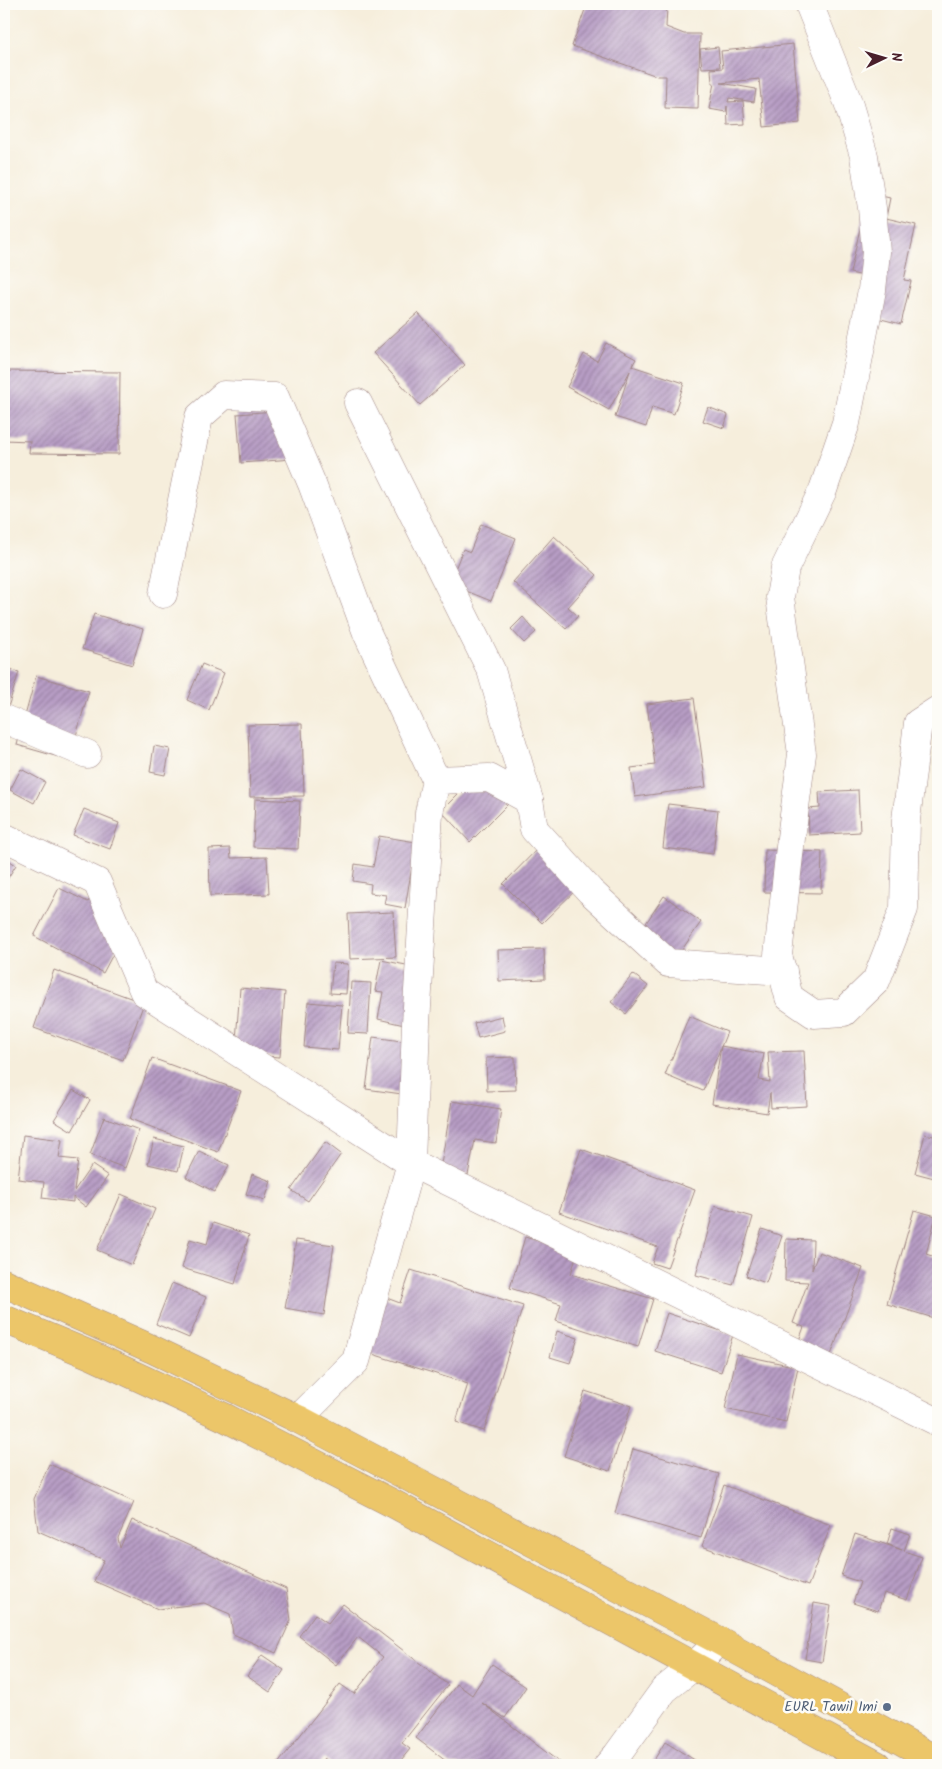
<svg xmlns="http://www.w3.org/2000/svg" width="942" height="1769" font-family="Kalam,sans-serif">
	<defs>
		<pattern id="building-hatch" width="6" height="6" patternUnits="userSpaceOnUse" patternTransform="scale(1.25)"><rect width="6" height="6" fill="#b79dc5"/><path d="M-1 1l2-2M0 6l6-6M5 7l2-2" fill="none" stroke="#977fa0"/></pattern>
	</defs>
	<rect width="100%" height="100%" fill="#fdfcf7"/>
	<filter id="ink" filterUnits="userSpaceOnUse"><feTurbulence type="fractalNoise" baseFrequency=".02" numOctaves="2"/><feDisplacementMap in="SourceGraphic" scale="10" xChannelSelector="R" yChannelSelector="G"/><feConvolveMatrix kernelMatrix="1 2 1 2 8 2 1 2 1" color-interpolation-filters="sRGB"/></filter>
	<filter id="wash" filterUnits="userSpaceOnUse"><feTurbulence type="fractalNoise" baseFrequency=".0096" numOctaves="4" result="noise"/><feDisplacementMap in="SourceGraphic" scale="20" xChannelSelector="R" yChannelSelector="G"/><feGaussianBlur stdDeviation="1.12" result="paint"/><feColorMatrix in="noise" values="0 0 0 0 0 0 0 0 0 0 0 0 0 0 0 0 0 1.4 0 .05"/><feComposite in="paint" operator="in"/></filter>
	<g filter="url(#wash)">
		<rect width="100%" height="100%" fill="#f6eedc"/>
		<g id="blocks">
			<g fill="url(#building-hatch)">
				<polygon points="587,4 657,4 667,7 666,27 684,34 700,34 698,109 665,108 666,76 657,76 572,46"/>
				<polygon points="793,44 800,123 764,127 759,79 721,83 756,89 754,102 729,98 728,102 743,101 745,124 728,125 727,106 726,112 709,109 714,83 712,83 711,69 723,68 721,51"/>
				<polygon points="718,47 720,67 702,68 700,49"/>
				<polygon points="868,193 890,198 886,218 916,225 904,280 911,281 901,324 869,316 877,279 850,273"/>
				<polygon points="418,313 465,365 420,405 373,353"/>
				<polygon points="606,343 636,359 632,366 684,383 674,414 652,407 646,427 615,417 630,371 609,410 567,387 584,354 597,361"/>
				<polygon points="4,371 120,372 119,454 29,453 30,441 4,440"/>
				<polygon points="708,407 728,415 724,428 703,421"/>
				<polygon points="288,410 292,459 241,463 237,414"/>
				<polygon points="481,524 516,538 491,601 449,584 463,549 470,552"/>
				<polygon points="554,536 597,575 568,607 578,616 566,629 513,582"/>
				<polygon points="94,614 143,629 132,665 82,649"/>
				<polygon points="523,617 536,632 524,643 511,629"/>
				<polygon points="202,664 224,673 209,710 187,700"/>
				<polygon points="4,667 19,672 4,720"/>
				<polygon points="36,676 89,691 69,760 17,745"/>
				<polygon points="694,698 706,787 635,797 631,768 655,765 647,704"/>
				<polygon points="302,724 304,796 250,797 248,725"/>
				<polygon points="154,746 170,749 165,775 150,772"/>
				<polygon points="21,769 45,782 34,803 10,790"/>
				<polygon points="483,769 512,800 470,842 441,811"/>
				<polygon points="858,790 860,832 809,835 808,809 820,808 819,792"/>
				<polygon points="255,799 300,801 298,849 253,847"/>
				<polygon points="668,804 718,810 713,854 663,848"/>
				<polygon points="84,809 119,823 110,849 73,835"/>
				<polygon points="379,836 416,842 405,908 384,904 386,895 370,893 371,884 353,881 355,864 373,867"/>
				<polygon points="544,842 584,882 542,923 503,884"/>
				<polygon points="230,848 231,858 267,857 269,894 210,896 209,849"/>
				<polygon points="765,850 822,852 821,893 764,892"/>
				<polygon points="4,857 16,865 4,884"/>
				<polygon points="59,888 88,902 91,897 121,939 103,973 34,936"/>
				<polygon points="664,896 701,922 675,960 638,935"/>
				<polygon points="393,912 396,957 350,959 348,914"/>
				<polygon points="544,949 545,979 499,981 498,950"/>
				<polygon points="381,960 416,967 413,1027 378,1019 383,992 375,991"/>
				<polygon points="333,963 348,964 346,994 330,993"/>
				<polygon points="54,970 144,1003 123,1060 34,1028"/>
				<polygon points="633,974 648,986 626,1014 611,1002"/>
				<polygon points="351,982 371,983 368,1034 348,1033"/>
				<polygon points="240,988 285,992 280,1057 235,1054"/>
				<polygon points="308,1002 342,1005 338,1050 304,1047"/>
				<polygon points="502,1016 505,1031 478,1038 474,1023"/>
				<polygon points="689,1016 727,1032 703,1091 665,1075"/>
				<polygon points="373,1037 416,1043 409,1095 366,1089"/>
				<polygon points="721,1046 764,1054 759,1080 770,1082 768,1052 804,1051 807,1106 771,1108 770,1093 767,1113 712,1104"/>
				<polygon points="515,1057 516,1090 487,1091 486,1058"/>
				<polygon points="152,1058 241,1091 218,1152 130,1119"/>
				<polygon points="73,1090 90,1100 72,1131 54,1120"/>
				<polygon points="452,1101 501,1109 496,1143 475,1140 468,1175 440,1170"/>
				<polygon points="104,1117 139,1130 125,1168 90,1155"/>
				<polygon points="925,1134 938,1137 938,1179 915,1173"/>
				<polygon points="23,1135 62,1140 59,1158 78,1160 74,1191 92,1165 108,1176 86,1207 73,1197 73,1202 42,1198 44,1182 18,1179"/>
				<polygon points="154,1139 184,1146 178,1171 148,1164"/>
				<polygon points="325,1142 341,1154 308,1201 291,1190"/>
				<polygon points="581,1149 695,1190 667,1268 652,1263 658,1247 559,1212"/>
				<polygon points="199,1151 229,1165 215,1192 186,1177"/>
				<polygon points="252,1174 271,1181 265,1200 246,1194"/>
				<polygon points="121,1194 155,1209 132,1265 97,1250"/>
				<polygon points="715,1206 753,1217 733,1285 696,1275"/>
				<polygon points="914,1210 936,1216 926,1254 938,1258 938,1314 937,1319 887,1304"/>
				<polygon points="213,1223 249,1235 235,1284 182,1268 190,1239 207,1244"/>
				<polygon points="762,1229 782,1236 766,1283 746,1276"/>
				<polygon points="525,1237 577,1253 571,1274 653,1299 638,1347 556,1321 561,1304 510,1288"/>
				<polygon points="786,1239 813,1240 812,1269 819,1252 863,1268 831,1355 798,1343 804,1327 793,1323 808,1282 785,1281"/>
				<polygon points="296,1240 334,1245 324,1315 285,1308"/>
				<polygon points="411,1270 523,1306 484,1431 456,1422 468,1384 366,1352 384,1297 400,1303"/>
				<polygon points="172,1283 206,1297 189,1338 156,1324"/>
				<polygon points="667,1313 733,1335 721,1372 655,1351"/>
				<polygon points="557,1331 578,1338 570,1363 550,1357"/>
				<polygon points="737,1354 798,1367 786,1422 725,1409"/>
				<polygon points="585,1391 631,1406 610,1471 564,1456"/>
				<polygon points="633,1449 719,1474 701,1538 615,1513"/>
				<polygon points="49,1464 134,1502 118,1538 120,1548 132,1520 286,1589 291,1620 276,1653 233,1634 230,1614 204,1603 158,1609 94,1581 104,1560 38,1531 34,1499"/>
				<polygon points="724,1485 831,1525 808,1586 702,1546"/>
				<polygon points="892,1528 910,1534 904,1551 922,1557 907,1600 884,1593 878,1611 853,1603 860,1582 841,1576 855,1534 902,1550 887,1544"/>
				<polygon points="814,1603 831,1606 822,1662 805,1659"/>
				<polygon points="343,1604 448,1685 402,1743 410,1749 397,1765 333,1765 324,1758 319,1765 277,1765 340,1684 354,1694 383,1657 358,1637 336,1665 299,1636 315,1614 328,1623"/>
				<polygon points="262,1655 284,1670 270,1692 247,1676"/>
				<polygon points="492,1664 526,1687 505,1718 482,1703 559,1762 557,1765 451,1765 416,1738 457,1684 472,1695"/>
				<polygon points="665,1742 703,1765 651,1765"/>
			</g>
		</g>
	</g>
	<g filter="url(#ink)">
		<use href="#blocks" fill-opacity="0" stroke="#a08684" stroke-width="1"/>
		<g fill="none" stroke-linecap="round" stroke-linejoin="round">
			<defs>
				<g id="minor">
					<polyline points="809,4 848,102 864,156 872,208 876,252 872,290 846,423 823,490 785,568 780,597 802,754 791,838 778,955 789,997 814,1014 844,1012 876,981 904,909 906,820 918,723 938,710"/>
					<polyline points="358,403 491,670 529,800 534,829 590,891 668,963 783,971"/>
					<polyline points="163,594 199,417 224,395 275,397 312,484 367,633 436,780"/>
					<polyline points="4,719 87,754"/>
					<polyline points="4,837 97,882 144,992 411,1163 938,1422"/>
					<polyline points="298,1419 356,1361 411,1163 416,1023 429,813 436,780 489,778 529,800"/>
					<polyline points="608,1765 617,1755 664,1690 694,1666 720,1641"/>
				</g>
				<g id="major">
					<polyline points="4,1283 152,1349 298,1419 720,1641 938,1761"/>
					<polyline points="4,1319 93,1356 224,1417 394,1504 877,1765"/>
				</g>
			</defs>
			<use href="#minor" stroke="#a08684" stroke-width="29"/>
			<use href="#major" stroke="#a08684" stroke-width="29"/>
			<use href="#minor" stroke="#fff" stroke-width="28"/>
			<use href="#major" stroke="#ecc669" stroke-width="28"/>
		</g>
	</g>
	<circle fill="#5c6f8a" stroke="#fdfcf7" stroke-width="2" cx="887" cy="1707" r="5"/>
	<g text-anchor="middle" dominant-baseline="central" stroke-width="5" stroke-linejoin="round" paint-order="stroke">
		<g font-size="14" fill="#4e5e75" stroke="#fdfcf7" text-anchor="end">
			<text x="877" y="1707">EURL Tawil Imi</text>
		</g>
	</g>
	<rect width="942" height="1769" fill="none" stroke="#fdfcf7" stroke-width="20"/>
	<g transform="translate(884 58) rotate(85)" stroke="#fdfcf7" stroke-width="4" paint-order="stroke">
	<path d="M0-4L9 19L0 12L-9 19Z" fill="#4a1f2b"/>
	<text y="-8" font-size="14" font-weight="bold" text-anchor="middle" fill="#4a1f2b">N</text>
	</g>
</svg>
